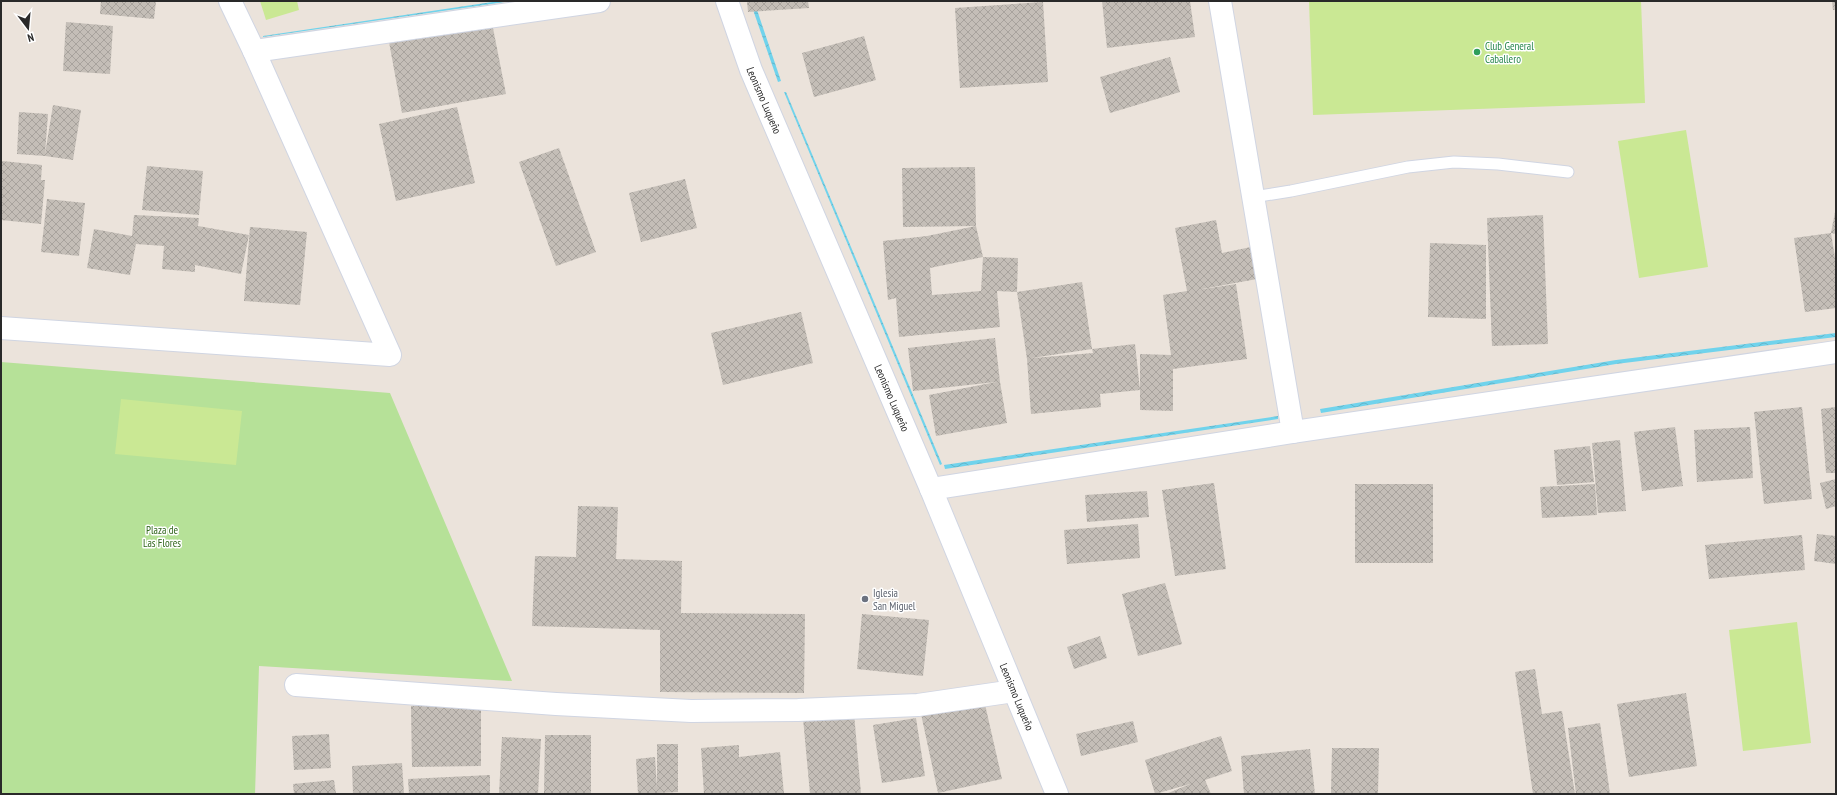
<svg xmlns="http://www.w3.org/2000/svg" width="1837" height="795" font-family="'PT Sans Narrow',sans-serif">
	<defs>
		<pattern id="water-waves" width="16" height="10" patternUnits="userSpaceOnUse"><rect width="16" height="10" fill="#70d3ec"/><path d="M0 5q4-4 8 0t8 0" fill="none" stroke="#61b5ca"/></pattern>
		<pattern id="building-cross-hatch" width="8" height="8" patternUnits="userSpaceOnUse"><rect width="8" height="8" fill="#c4beb7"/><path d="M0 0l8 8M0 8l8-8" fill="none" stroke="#a8a39d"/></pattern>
	</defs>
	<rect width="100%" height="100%" fill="#ebe3db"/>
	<polygon fill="#b6e198" points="1,362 390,393 512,681 259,666 255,794 1,794"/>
	<g fill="#cae894">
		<polygon points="260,1 297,1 299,10 266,20"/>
		<polygon points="1309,1 1641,1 1645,103 1313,115"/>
		<polygon points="1686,130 1708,267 1639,278 1618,141"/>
		<polygon points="121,399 242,411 236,465 115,454"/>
		<polygon points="1797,622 1811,743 1743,751 1729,630"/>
	</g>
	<g fill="url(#water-waves)">
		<polygon points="499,1 511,1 263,37 263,36"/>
		<polygon points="750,1 754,1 781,81 778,82"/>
		<polygon points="784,92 786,92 942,464 940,465"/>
		<polygon points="1836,333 1836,337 1616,364 1321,413 1320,409 1616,360"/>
		<polygon points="1278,416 1278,419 945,469 944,465"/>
	</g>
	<g fill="url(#building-cross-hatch)" fill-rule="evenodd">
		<polygon points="101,1 156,1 154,19 100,14"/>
		<polygon points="747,1 808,1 809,8 748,12"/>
		<polygon points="1102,1 1190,1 1195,37 1107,48"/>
		<polygon points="1832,1 1836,1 1836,10 1833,10"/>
		<polygon points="1043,2 1048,82 960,88 955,8"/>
		<polygon points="66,22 113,26 110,74 63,71"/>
		<polygon points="492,23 506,94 402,113 389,42"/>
		<polygon points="864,36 876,80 814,97 802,53"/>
		<polygon points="1170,57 1180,92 1110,113 1100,77"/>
		<polygon points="53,105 81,110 73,160 45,156 17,154 19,112 48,114 45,154"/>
		<polygon points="457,107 475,183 396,201 379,124"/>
		<polygon points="559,148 596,252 556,266 519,162"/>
		<polygon points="2,161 42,165 41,180 45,180 41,224 1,220"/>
		<polygon points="147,166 203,171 199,215 142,210"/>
		<polygon points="975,167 976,226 903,227 902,168"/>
		<polygon points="685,179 697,228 641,242 629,193"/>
		<polygon points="47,199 85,203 79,256 41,252"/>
		<polygon points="1835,212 1836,212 1836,234 1831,233"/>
		<polygon points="134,215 199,218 198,226 249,235 241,274 195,265 195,272 162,269 164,246 136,244 130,275 87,268 94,229 132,236"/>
		<polygon points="1543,215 1548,344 1492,346 1487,218"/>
		<polygon points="1216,220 1222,253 1251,247 1257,279 1197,290 1236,284 1247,359 1173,369 1173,411 1140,410 1140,354 1171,355 1163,295 1187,291 1175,228"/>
		<path d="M976 226 983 257 1018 258 1017 292 997 291 1000 327 899 337 896 298 888 300 883 241 927 236ZM983 257 981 291 932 295 930 268Z"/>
		<polygon points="250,227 307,232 300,305 244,301"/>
		<polygon points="1831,233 1836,264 1836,308 1805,312 1794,238"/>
		<polygon points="1430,243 1486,245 1486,319 1428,317"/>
		<path d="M1082 282 1092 349 1135 344 1140 390 1100 394 1101 407 1031 414 1027 359 1017 292ZM1092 349 1093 353 1033 358H1032Z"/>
		<polygon points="801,312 813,363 723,385 711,333"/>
		<polygon points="995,338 1000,382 1007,423 936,436 929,395 996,382 913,391 908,348"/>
		<polygon points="1802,407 1812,499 1764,504 1754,412"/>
		<polygon points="1836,407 1836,473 1826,473 1821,409"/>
		<polygon points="1675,427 1683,486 1642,491 1634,432"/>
		<polygon points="1750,427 1753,478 1697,482 1694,430"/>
		<polygon points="1620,440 1626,511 1598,513 1592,443"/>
		<polygon points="1590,446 1594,482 1557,485 1554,450"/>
		<polygon points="1836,479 1836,506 1826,509 1820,483"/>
		<polygon points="1214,483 1226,569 1175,576 1162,490"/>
		<rect x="1355" y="484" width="78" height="79"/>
		<polygon points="1595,484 1597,515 1542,518 1540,487"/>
		<polygon points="1147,491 1149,517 1087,522 1085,495"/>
		<polygon points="578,506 618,507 616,559 682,561 681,613 805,614 804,693 660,692 660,630 532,626 535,556 576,557"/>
		<polygon points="1138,524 1140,558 1067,564 1064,530"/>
		<polygon points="1817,534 1836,536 1836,564 1814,561"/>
		<polygon points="1802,535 1805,570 1709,579 1705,545"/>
		<polygon points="1165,583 1182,644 1138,656 1122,594"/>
		<polygon points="862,614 929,620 923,676 857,669"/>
		<polygon points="1100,636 1107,658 1074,669 1067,647"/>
		<polygon points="1535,669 1542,714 1562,711 1575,794 1533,794 1515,672"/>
		<polygon points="1686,693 1697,766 1629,777 1617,704"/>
		<polygon points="984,700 1002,779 938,793 921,714"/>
		<polygon points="481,705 481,766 412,767 411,706"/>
		<polygon points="854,713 861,794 810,794 803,718"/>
		<polygon points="916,718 925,776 882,783 873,725"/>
		<polygon points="1133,721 1138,742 1081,756 1076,734"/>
		<polygon points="1600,723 1610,794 1576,794 1568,728"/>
		<polygon points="329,734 331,768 294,770 292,736"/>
		<polygon points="545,735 591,735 591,794 544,794"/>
		<polygon points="1221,736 1232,771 1205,780 1211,794 1166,794 1190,784 1155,794 1145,760"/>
		<polygon points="502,737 541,739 538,794 499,794"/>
		<polygon points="657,744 678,744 678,792 638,794 636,759 655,757 657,788"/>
		<polygon points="739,745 739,757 780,752 784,794 704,794 701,748"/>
		<polygon points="1332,748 1379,748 1378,794 1331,794"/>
		<polygon points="1310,749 1315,794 1244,794 1241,756"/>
		<polygon points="402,763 404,794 353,794 352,766"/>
		<polygon points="490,775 490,794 409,794 408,779"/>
		<polygon points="334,780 336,794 294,794 293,784"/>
	</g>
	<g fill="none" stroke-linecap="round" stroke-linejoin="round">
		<defs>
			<polyline id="service" points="1253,197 1291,191 1408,167 1454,162 1498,164 1568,172"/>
			<g id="minor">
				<polyline points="1220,1 1293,432"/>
				<polyline points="254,51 599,1"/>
				<polyline points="1,328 390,355 254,51 230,1"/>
				<polyline points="931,489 1293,432 1836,352"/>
				<polyline points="296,685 556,704 691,711 798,710 918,705 1014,691"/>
			</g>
			<g id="tertiary">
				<path id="s1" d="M727 1 751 70 931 489 1057 794"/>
			</g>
		</defs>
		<use href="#service" stroke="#d0d5e2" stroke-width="13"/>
		<use href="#minor" stroke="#d0d5e2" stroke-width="24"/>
		<use href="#tertiary" stroke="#d0d5e2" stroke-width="24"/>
		<use href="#service" stroke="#fff" stroke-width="11"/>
		<use href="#minor" stroke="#fff" stroke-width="22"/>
		<use href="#tertiary" stroke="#fff" stroke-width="22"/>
	</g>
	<circle fill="#2e9e5b" stroke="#fff" stroke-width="1.5" cx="1477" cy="52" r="4"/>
	<circle fill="#6b7280" stroke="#fff" stroke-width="1.5" cx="865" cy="599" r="4"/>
	<g text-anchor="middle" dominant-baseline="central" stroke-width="3" stroke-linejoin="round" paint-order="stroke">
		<g font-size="11" fill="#27864d" stroke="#fff" text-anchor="start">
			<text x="1485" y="46">Club General<tspan x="1485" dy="13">Caballero</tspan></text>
		</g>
		<g font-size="11" fill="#292929" stroke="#fff">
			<text stroke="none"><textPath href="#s1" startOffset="106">Leonismo Luqueño</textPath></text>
			<text stroke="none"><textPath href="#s1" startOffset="430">Leonismo Luqueño</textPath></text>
			<text stroke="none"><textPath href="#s1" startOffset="754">Leonismo Luqueño</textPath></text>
		</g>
		<g font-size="11" fill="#2f641b" stroke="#fff">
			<text x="162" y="530">Plaza de<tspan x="162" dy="13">Las Flores</tspan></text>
		</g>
		<g font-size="11" fill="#5b616d" stroke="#fff" text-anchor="start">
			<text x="873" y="593">Iglesia<tspan x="873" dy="13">San Miguel</tspan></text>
		</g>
	</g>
	<rect width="1837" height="795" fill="none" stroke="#292929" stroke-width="4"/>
	<g transform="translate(28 28) rotate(164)" stroke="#ffffff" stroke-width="3" paint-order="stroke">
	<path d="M0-3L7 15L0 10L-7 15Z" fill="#292929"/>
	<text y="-6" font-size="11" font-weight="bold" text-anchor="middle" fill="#292929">N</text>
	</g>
</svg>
